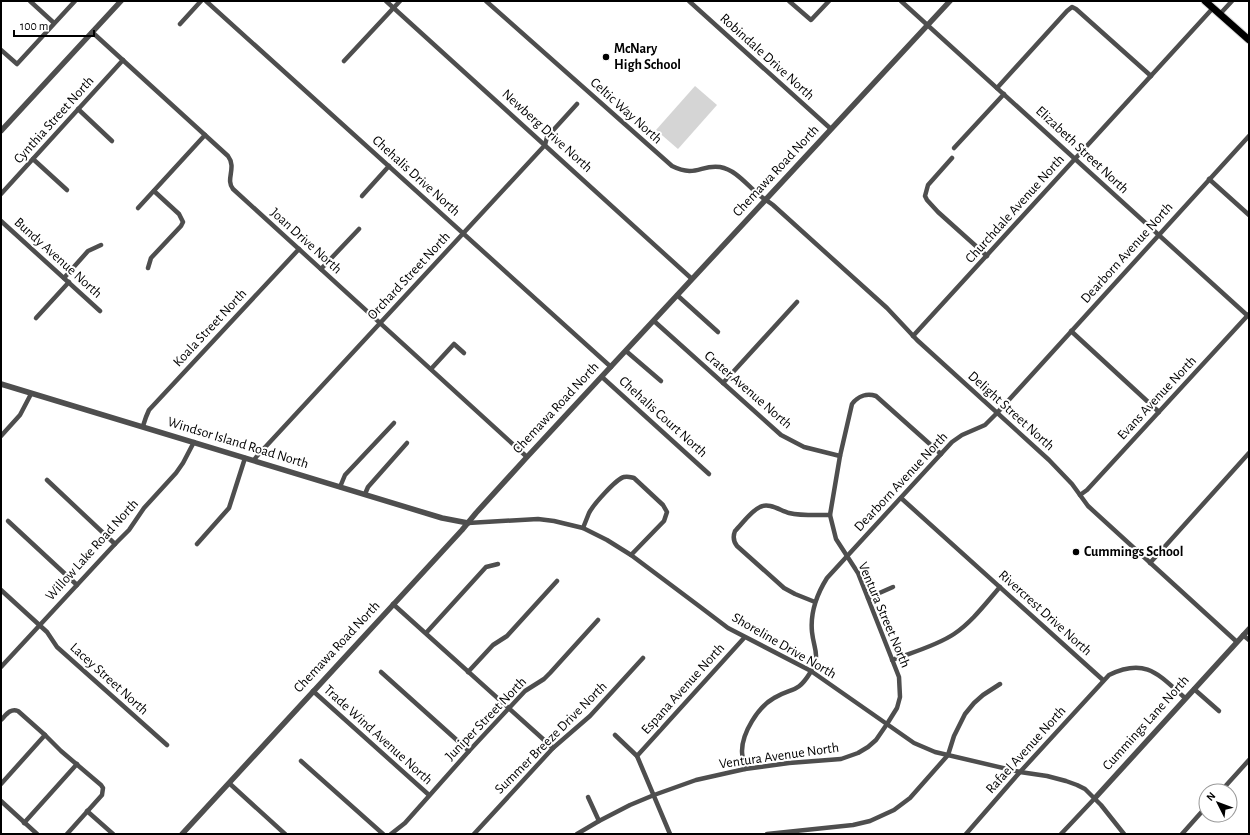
<svg xmlns="http://www.w3.org/2000/svg" width="1250" height="835" font-family="'Alegreya Sans',sans-serif">
	<rect width="100%" height="100%" fill="#fff"/>
	<polygon fill="#d5d5d5" points="695,86 717,105 678,149 656,130"/>
	<g fill="none" stroke-linecap="round" stroke-linejoin="round">
		<defs>
			<polyline id="primary" points="1205,1 1249,40"/>
		</defs>
		<use href="#primary" stroke="#dbdbdb" stroke-width="9"/>
		<g stroke="#4e4e4e" stroke-width="4.5">
			<polyline points="30,1 54,23"/>
			<polyline points="206,1 611,367"/>
			<polyline points="386,1 692,279"/>
			<path d="M486 1 672 166C696 178 701 164 720 167 736 170 746 184 758 194 762 198 768 201 773 205L887 308 917 340 1049 460 1072 484 1088 506 1237 642"/>
			<polyline points="689,1 831,129"/>
			<polyline points="789,1 811,20 829,1"/>
			<polyline points="901,1 1248,316"/>
			<polyline points="1220,14 1232,1"/>
			<polyline points="180,24 201,1"/>
			<path d="M92 32 228 156C237 168 225 179 233 189L527 457"/>
			<polyline points="1,50 17,64 75,1"/>
			<polyline points="344,61 400,1"/>
			<polyline points="997,88 1067,11 1072,7 1076,9 1151,76"/>
			<polyline points="78,109 112,141"/>
			<polyline points="954,148 1004,94"/>
			<polyline points="952,158 928,185 925,196 927,200 938,212 987,256"/>
			<polyline points="33,159 67,190"/>
			<polyline points="1209,179 1249,215"/>
			<polyline points="1,194 123,60"/>
			<polyline points="362,196 389,166"/>
			<polyline points="138,208 205,135"/>
			<polyline points="1,221 100,311"/>
			<polyline points="148,268 151,258 181,226 183,222 179,214 154,191"/>
			<polyline points="321,269 359,229"/>
			<polyline points="64,278 88,251 101,245"/>
			<polyline points="677,295 718,332"/>
			<polyline points="36,318 69,282"/>
			<polyline points="654,321 781,435 804,447 840,456"/>
			<polyline points="1071,331 1159,412"/>
			<polyline points="913,336 1213,8"/>
			<polyline points="626,351 661,381"/>
			<polyline points="431,369 454,344 464,353"/>
			<polyline points="602,377 709,474"/>
			<polyline points="723,383 797,302"/>
			<polyline points="143,426 146,417 149,410 299,249"/>
			<polyline points="1,436 20,415 31,394"/>
			<polyline points="254,460 257,456 545,145 547,137 577,104"/>
			<polyline points="47,480 115,544"/>
			<polyline points="340,487 345,475 394,423"/>
			<polyline points="365,494 368,487 407,443"/>
			<polyline points="1080,495 1087,490 1249,314"/>
			<polyline points="901,498 1103,680"/>
			<polyline points="8,521 77,585"/>
			<polyline points="468,523 538,519 554,521 583,528 607,540 631,555 699,606 728,628 811,671 914,743 935,752 1020,772 1047,776 1066,781 1077,785 1085,789 1101,805 1124,834"/>
			<path d="M583 528C585 523 587 518 589 513 593 505 616 479 624 477 628 476 630 477 634 478L663 505 667 512 664 521 631 555"/>
			<polyline points="197,544 229,508 245,458"/>
			<polyline points="1150,563 1249,453"/>
			<polyline points="1,590 47,632 57,647 167,745"/>
			<polyline points="868,598 893,587"/>
			<path d="M815 602 795 594 784 588 737 546C733 541 733 536 735 531 742 524 751 511 760 507 769 502 781 511 789 513 802 516 817 515 830 515"/>
			<polyline points="393,604 553,748"/>
			<polyline points="426,633 486,567 498,564"/>
			<polyline points="1243,635 1249,640"/>
			<path d="M892 660C913 652 936 646 954 634 972 622 986 603 1000 587"/>
			<polyline points="1,667 115,544 129,530 144,508 176,473 183,463 194,442"/>
			<polyline points="381,672 469,751"/>
			<polyline points="468,672 493,645 507,636 557,581"/>
			<polyline points="1194,689 1219,711"/>
			<polyline points="313,691 429,795"/>
			<path d="M1 720C6 715 10 708 18 711L45 735 61 751 101 785 103 788 102 795 67 834"/>
			<polyline points="615,735 637,756 670,834"/>
			<polyline points="637,756 744,638"/>
			<polyline points="301,761 383,834"/>
			<path d="M745 769C744 763 742 757 742 751 742 733 758 707 774 698 792 687 797 694 810 673 821 654 814 651 812 632 810 612 817 594 827 578L952 442 962 435 985 425 997 413 1249 136"/>
			<polyline points="229,783 285,834"/>
			<polyline points="1,784 45,735"/>
			<polyline points="1221,791 1249,760"/>
			<polyline points="588,797 599,821"/>
			<polyline points="1,801 37,834"/>
			<polyline points="87,811 113,834"/>
			<polyline points="24,823 77,764"/>
			<polyline points="391,834 405,823 469,751 525,691 544,679 550,673 598,620"/>
			<polyline points="474,834 553,748 590,716 643,658"/>
			<path d="M577 834 599 821 630 805 654 795 696 780 745 769 789 763 841 759 858 753 868 747 876 740 887 724 897 708 900 697 899 677 858 573 836 539 830 515 840 456 852 404C858 396 867 393 876 396L941 454"/>
			<polyline points="767,834 853,825 870,821 894,810 910,798 948,755 954,736 965,714 974,703 983,695 1000,684"/>
			<path d="M966 834 1020 772 1109 675C1146 657 1159 675 1185 698"/>
			<polyline points="1061,834 1095,798"/>
			<polyline points="1182,834 1206,807"/>
		</g>
		<g stroke="#4e4e4e" stroke-width="5.5">
			<polyline points="1,131 121,1"/>
			<polyline points="1,384 442,518 468,523"/>
			<polyline points="1095,798 1249,629"/>
			<polyline points="182,834 462,530 476,513 527,457 950,1"/>
		</g>
		<use href="#primary" stroke="#000" stroke-width="7"/>
	</g>
	<g fill="#000" stroke="#fff" stroke-width="1.5">
		<circle cx="606" cy="57" r="4"/>
		<circle cx="1076" cy="552" r="4"/>
	</g>
	<g text-anchor="middle" dominant-baseline="central" stroke-width="4" stroke-linejoin="round" paint-order="stroke">
		<g font-size="14" font-weight="bold" fill="#000" stroke="#fff" text-anchor="start">
			<text x="614" y="49">McNary<tspan x="614" dy="16">High School</tspan></text>
			<text x="1084" y="552">Cummings School</text>
		</g>
		<g font-size="14" fill="#000" stroke="#fff">
			<text transform="translate(767 57) rotate(42)">Robindale Drive North</text>
			<text transform="translate(626 111) rotate(42)">Celtic Way North</text>
			<text transform="translate(54 120) rotate(-48)">Cynthia Street North</text>
			<text transform="translate(547 131) rotate(42)">Newberg Drive North</text>
			<text transform="translate(1082 150) rotate(43)">Elizabeth Street North</text>
			<text transform="translate(776 171) rotate(-47)">Chemawa Road North</text>
			<text transform="translate(416 176) rotate(42)">Chehalis Drive North</text>
			<text transform="translate(1015 209) rotate(-48)">Churchdale Avenue North</text>
			<text transform="translate(306 241) rotate(42)">Joan Drive North</text>
			<text transform="translate(1127 253) rotate(-48)">Dearborn Avenue North</text>
			<text transform="translate(58 258) rotate(42)">Bundy Avenue North</text>
			<text transform="translate(409 276) rotate(-47)">Orchard Street North</text>
			<text transform="translate(210 328) rotate(-47)">Koala Street North</text>
			<text transform="translate(748 390) rotate(41)">Crater Avenue North</text>
			<text transform="translate(1157 398) rotate(-47)">Evans Avenue North</text>
			<text transform="translate(556 408) rotate(-47)">Chemawa Road North</text>
			<text transform="translate(1011 411) rotate(42)">Delight Street North</text>
			<text transform="translate(663 417) rotate(42)">Chehalis Court North</text>
			<text transform="translate(238 443) rotate(17)">Windsor Island Road North</text>
			<text transform="translate(901 482) rotate(-47)">Dearborn Avenue North</text>
			<text transform="translate(92 550) rotate(-48)">Willow Lake Road North</text>
			<text transform="translate(1045 613) rotate(42)">Rivercrest Drive North</text>
			<text transform="translate(884 615) rotate(67)">Ventura Street North</text>
			<text transform="translate(784 646) rotate(30)">Shoreline Drive North</text>
			<text transform="translate(337 647) rotate(-47)">Chemawa Road North</text>
			<text transform="translate(109 679) rotate(42)">Lacey Street North</text>
			<text transform="translate(683 689) rotate(-48)">Espana Avenue North</text>
			<text transform="translate(486 719) rotate(-46)">Juniper Street North</text>
			<text transform="translate(1146 723) rotate(-48)">Cummings Lane North</text>
			<text transform="translate(378 735) rotate(42)">Trade Wind Avenue North</text>
			<text transform="translate(551 738) rotate(-45)">Summer Breeze Drive North</text>
			<text transform="translate(1026 750) rotate(-48)">Rafael Avenue North</text>
			<text transform="translate(779 756) rotate(-8)">Ventura Avenue North</text>
		</g>
	</g>
	<rect width="1250" height="835" fill="none" stroke="#000000" stroke-width="4"/>
	<g transform="translate(1218 803) rotate(312)"><circle r="19" fill="#ffffff" stroke="#999999"/>
	<path d="M0-3L7 15L0 10L-7 15Z" fill="#000000"/>
	<text y="-6" font-size="11" font-weight="bold" text-anchor="middle" fill="#000000">N</text>
	</g>
	<path d="M14 30v6h80v-6" fill="none" stroke="#000000" stroke-width="2"/>
	<text x="20" y="30" font-size="12" fill="#000000" stroke="#ffffff" stroke-width="3" paint-order="stroke">100 m</text>
</svg>
